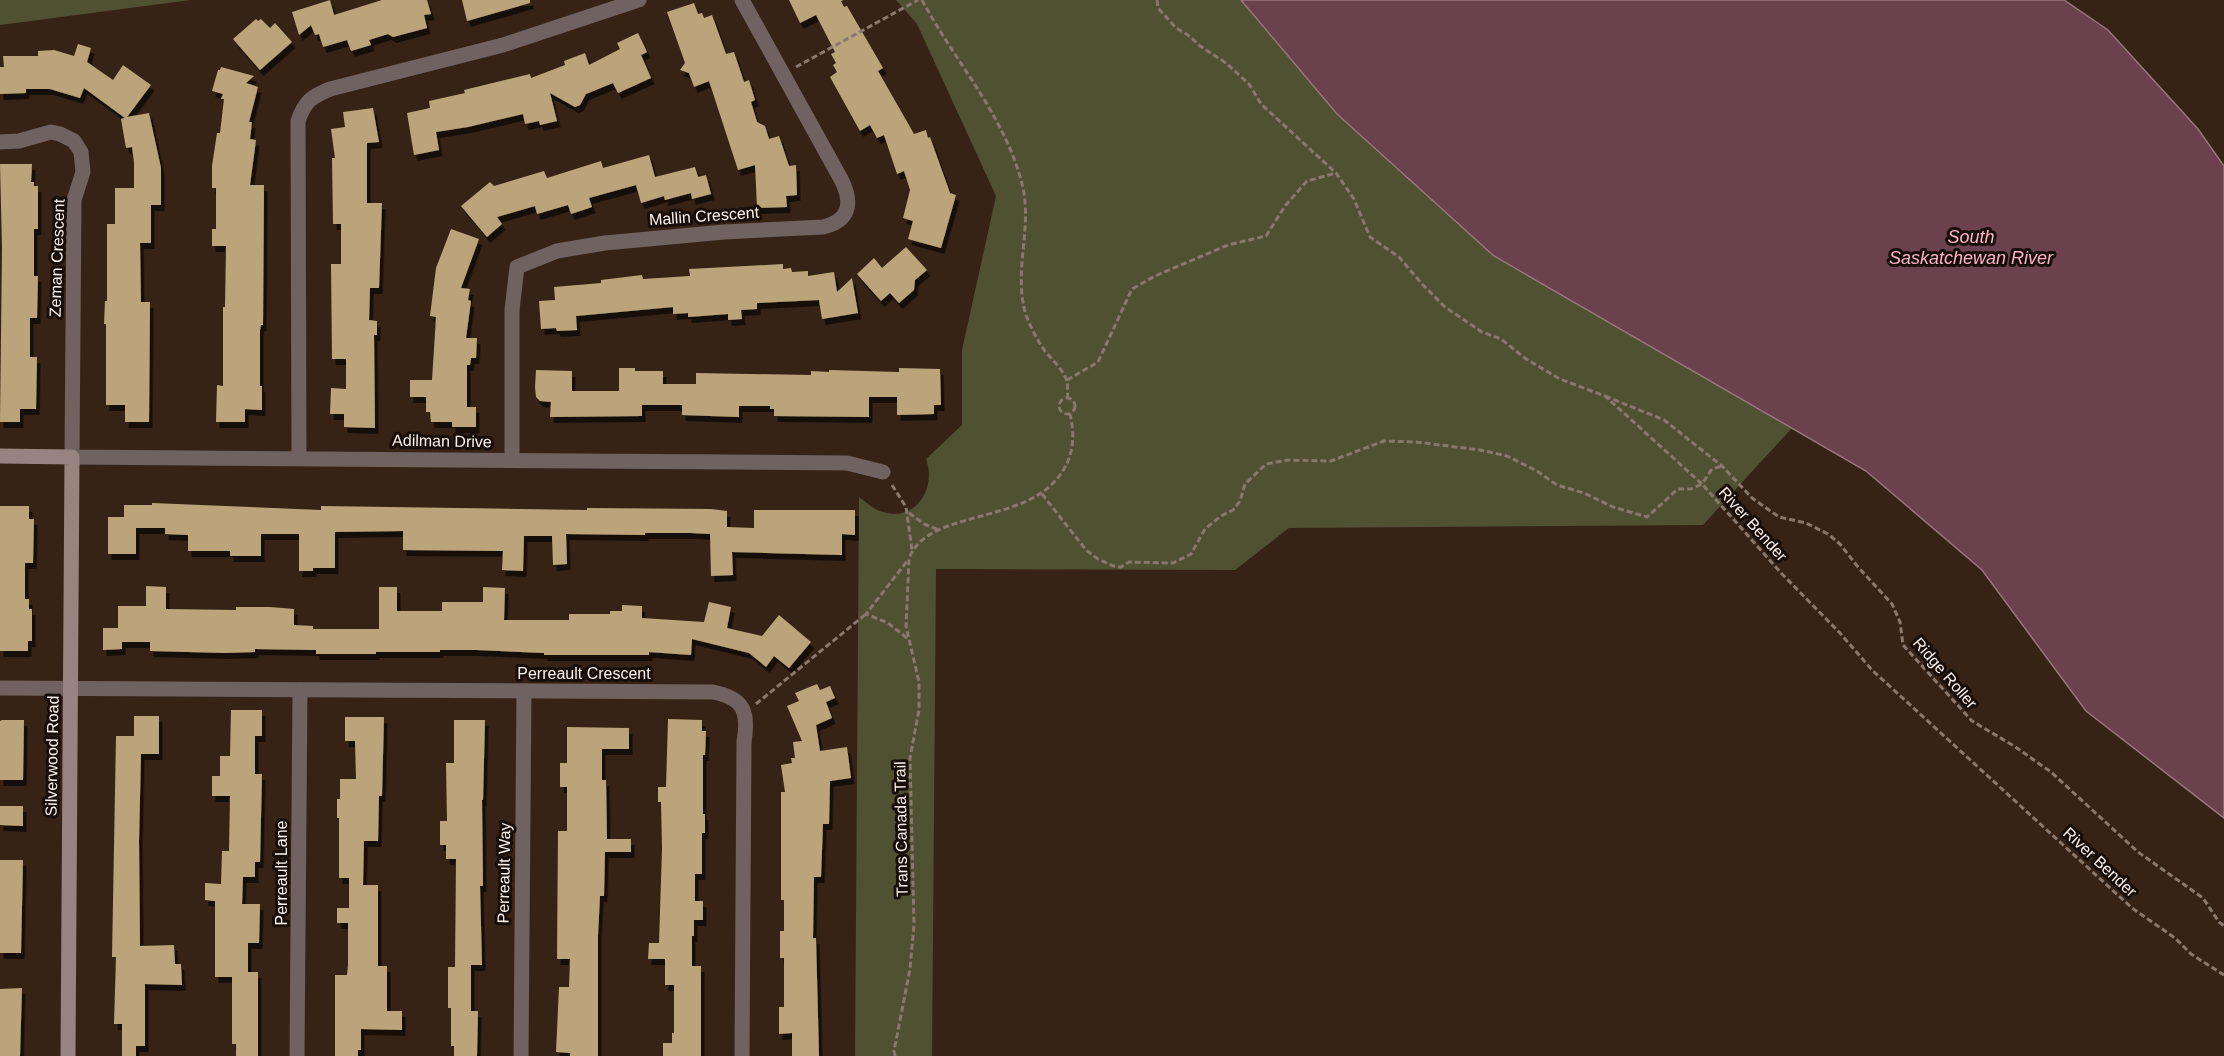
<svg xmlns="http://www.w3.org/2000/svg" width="2224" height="1056" font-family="Arial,sans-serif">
	<defs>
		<filter id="shadow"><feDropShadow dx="3.5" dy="6" stdDeviation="0" flood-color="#0009"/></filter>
	</defs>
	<rect width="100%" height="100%" fill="#362316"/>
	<g fill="#505032">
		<polygon points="0,0 191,0 0,25"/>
		<path d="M896 0H1241L1337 114 1494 256 1792 428 1703 525 1289 528 1235 570 936 569 932 1056H855L859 497C866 502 874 510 883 512 916 522 937 488 926 459L962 425V350L996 196 917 24Z"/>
	</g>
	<polygon fill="#6c414e" stroke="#98767c" stroke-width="1.5" points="1241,0 2064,0 2108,30 2198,129 2224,166 2224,818 2086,711 1982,570 1866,471 1494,256 1337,114"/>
	<g fill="#bba47a" filter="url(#shadow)">
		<polygon points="330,0 334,15 382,0 427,0 431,14 424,15 427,28 393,37 388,34 369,40 371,45 351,51 347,40 323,47 319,34 315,35 311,25 299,35 292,12"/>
		<polygon points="462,0 530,0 530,3 467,21"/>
		<polygon points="789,0 844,0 841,1 844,7 847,6 883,68 878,71 914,134 926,130 928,138 930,137 950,193 956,195 941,248 908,239 913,221 903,218 910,190 904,171 897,174 884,135 877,138 870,125 860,131 830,77 837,72 833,65 836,63 831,54 835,52 816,15 800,23"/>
		<polygon points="694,3 698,14 702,13 704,18 712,15 726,54 734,52 744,82 749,80 755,100 751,102 757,122 765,126 769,139 779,136 789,166 796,165 797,195 786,196 787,207 757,208 755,165 738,170 709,81 694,87 689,73 680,70 685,63 667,12"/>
		<polygon points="256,19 258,21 261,19 270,28 275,23 292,42 260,70 233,39"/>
		<polygon points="638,33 647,52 641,55 651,78 618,93 613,83 586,94 580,105 575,107 550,93 557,121 540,125 539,121 525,124 523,114 468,127 436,132 439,150 414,155 407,113 430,108 429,101 465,93 464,90 530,74 531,78 565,65 564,61 585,53 589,65 620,49 617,43"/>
		<polygon points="78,44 91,48 87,62 113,80 123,65 151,85 127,117 149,113 161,168 161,205 151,205 151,243 140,243 141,302 150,302 149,422 125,422 125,405 106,405 106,324 104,324 105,301 107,301 107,224 115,224 115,188 134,188 134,162 132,147 126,148 121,119 125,118 84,88 80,98 50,89 26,89 26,93 0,94 0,67 4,67 3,56 38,56 38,51 54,50 74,56"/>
		<polygon points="221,67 254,76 246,83 258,87 249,122 252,122 250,139 256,140 250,185 264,185 263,325 261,325 260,330 260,386 262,386 262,410 245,409 245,422 216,422 217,385 223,386 223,307 225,307 226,246 212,246 212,229 216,229 216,188 212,188 212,166 217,133 220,133 224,99 221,99 223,94 212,91 218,70 220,70"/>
		<polygon points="373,108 379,142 367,143 367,203 382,203 379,288 370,288 369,320 377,321 377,335 374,335 375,428 344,427 344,414 330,414 331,388 346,389 346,359 332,359 331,264 341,264 341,224 333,224 332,158 335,158 331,129 345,127 343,112"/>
		<polygon points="649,155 655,177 695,167 698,177 706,175 711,194 692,199 691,193 665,200 664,196 641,203 636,185 589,198 592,207 571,214 568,205 537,214 535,206 497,217 502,224 487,237 461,206 490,182 494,186 544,171 547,178 601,161 603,168"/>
		<polygon points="0,164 32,164 31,182 34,182 34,186 38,186 38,229 34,229 34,276 38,276 37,318 30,318 30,357 37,357 36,409 20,409 20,422 0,422 2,248"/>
		<polygon points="451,229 479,239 461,288 470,289 468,300 471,301 466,338 477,338 476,358 471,358 470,365 467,365 467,407 476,407 476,427 452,427 452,422 431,422 430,412 426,412 426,397 410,397 410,380 432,380 436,317 430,316 436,268"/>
		<polygon points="906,247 927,270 915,280 914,290 899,303 890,293 881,301 857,274 874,258 882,268"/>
		<polygon points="783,264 783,269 791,268 792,272 808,271 808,276 834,272 837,292 852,278 858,313 822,319 819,300 757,303 757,309 741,310 742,319 728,320 728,314 688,317 688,313 673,314 673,307 576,316 577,330 557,331 556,328 541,329 539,301 555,300 554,287 601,283 601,280 642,275 643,279 690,276 689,269"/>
		<polygon points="619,368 635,368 635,371 663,371 663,384 696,384 696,373 811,375 811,371 829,372 829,370 899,372 899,368 940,369 941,405 934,405 934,414 897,415 897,397 869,397 869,417 774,416 774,409 770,409 770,406 739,406 739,417 682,415 682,405 642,405 642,416 550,417 551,402 540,401 536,397 535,387 536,370 572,371 572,391 619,391"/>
		<polygon points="152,503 321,510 321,506 587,510 587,508 711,509 727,511 727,527 754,528 754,510 855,510 855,535 842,534 842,555 732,552 733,575 711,576 710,534 691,533 645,533 645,535 566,534 567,564 553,565 552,536 524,536 523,571 502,570 503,551 403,550 403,531 335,532 335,568 313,568 313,571 299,571 299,534 261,534 261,556 230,556 230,551 188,551 188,535 165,534 165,528 136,528 136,554 108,554 108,517 124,517 124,505 152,505"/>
		<polygon points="0,506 29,506 29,519 34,519 33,563 25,563 25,599 29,599 29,609 32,609 32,641 28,641 28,651 0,651"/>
		<polygon points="146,586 166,587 166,609 236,610 236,607 270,607 294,609 294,625 313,626 313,629 379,629 379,587 397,587 397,611 442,611 442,602 483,602 483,587 505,588 504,620 569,620 569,614 610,614 610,611 622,611 622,605 642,606 642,618 704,622 709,602 731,607 727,628 762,636 779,615 811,642 789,668 774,656 766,667 749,653 692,639 691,655 649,652 649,655 544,655 544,653 477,650 440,650 440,652 376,652 376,654 316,654 316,650 255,649 255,652 226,653 150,651 150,642 122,642 122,649 103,650 103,628 118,628 118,606 146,606"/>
		<polygon points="817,684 820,690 830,686 835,698 826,702 832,718 816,725 820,751 847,747 851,778 830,781 829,824 823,824 821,877 814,877 813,938 816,938 819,1056 792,1056 792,1033 779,1034 779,1007 784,1007 784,958 780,958 780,931 784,931 784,900 781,900 781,792 785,792 781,765 792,763 791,758 795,758 793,742 802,741 787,706 799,701 795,693"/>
		<polygon points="231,710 262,710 262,736 255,736 255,774 262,774 260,862 255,862 255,877 243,877 242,904 260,904 259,943 248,943 248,972 258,972 258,1056 236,1056 236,1044 232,1044 232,977 215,977 215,901 205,900 205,883 221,884 222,851 229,851 230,796 212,796 212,776 220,776 220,756 230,756"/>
		<polygon points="134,716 159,716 159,754 141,754 139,841 140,946 174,945 175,964 181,964 182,985 145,984 145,1046 136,1046 136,1056 122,1056 122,1024 114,1024 116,957 112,957 116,736 134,736"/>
		<polygon points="345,717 384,717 382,796 379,796 378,841 364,841 363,885 378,885 378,966 387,966 387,1011 402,1011 402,1030 361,1029 361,1050 358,1050 358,1056 335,1056 335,975 347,975 348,965 348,923 337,923 337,908 349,908 349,878 339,878 339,818 337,818 337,799 340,799 340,779 356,779 355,741 345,741"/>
		<polygon points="668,719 702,720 702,731 706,731 705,755 703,755 703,814 705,814 705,833 702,833 702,874 695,874 695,901 703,901 703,920 694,920 694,936 692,936 692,966 701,966 701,1056 663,1056 663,1043 672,1043 672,1033 674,1033 674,985 665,985 665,959 648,959 649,943 659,943 662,849 661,802 658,802 658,787 666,787"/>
		<polygon points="2,720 24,720 23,780 0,780 0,721"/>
		<polygon points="454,720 485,720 483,800 482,800 483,886 480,886 482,965 471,965 471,1011 478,1011 477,1056 454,1056 454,1046 451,1046 451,1008 448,1008 448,967 455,967 456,859 446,859 446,845 440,845 440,821 447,821 446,763 454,763"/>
		<polygon points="567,727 629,728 629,749 602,749 602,780 606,780 607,839 631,839 631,852 605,852 604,896 600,896 598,935 598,1056 570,1056 570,1053 556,1052 559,987 569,987 570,959 557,959 558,831 567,831 567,787 560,787 560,763 567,763"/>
		<polygon points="0,806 23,806 23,826 0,825"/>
		<polygon points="0,860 23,860 21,953 0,953"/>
		<polygon points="22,988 20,1056 0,1056 0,989"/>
	</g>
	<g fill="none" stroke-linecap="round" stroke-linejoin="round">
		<g stroke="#89786d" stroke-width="3" stroke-dasharray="6 3" stroke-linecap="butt">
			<path d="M922 0C955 62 1007 118 1023 188 1032 230 1013 273 1026 315 1031 328 1037 340 1045 351 1052 360 1063 369 1067 381 1068 386 1067 393 1068 399"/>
			<polyline points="1157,0 1158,8 1176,28 1188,35 1200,46 1226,63 1249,84 1261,104 1336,173 1354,199 1370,237 1399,257 1422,284 1445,307 1482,332 1501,339 1526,359 1560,379 1605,396 1702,484 1712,469 1722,466"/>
			<polyline points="796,67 918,0"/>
			<polyline points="1067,380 1098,362 1132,289 1155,276 1228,245 1266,236 1285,206 1307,181 1336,173"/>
			<polyline points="1605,396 1664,420 1722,466 1752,498 1779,517 1806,523 1828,534 1840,544 1858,567 1892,604 1900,622 1903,645 1972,721 2014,746 2051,772 2138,852 2203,898 2219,922 2224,926"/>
			<circle cx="1067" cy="406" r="8"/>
			<polyline points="892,485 906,507 912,550"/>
			<polyline points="1042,494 1086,550 1098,559 1113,566 1121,567 1129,562 1173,563 1191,554 1205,529 1221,516 1233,510 1240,501 1245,484 1266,464 1288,460 1331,461 1384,441 1416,442 1480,450 1507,456 1537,471 1557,485 1584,493 1613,507 1647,517 1678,489 1691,489 1702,484 1782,574 1840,633 1872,670 2132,908 2175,938 2191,954 2224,975"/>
			<polyline points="909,513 924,524 939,530"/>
			<polyline points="907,638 888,623 866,614 908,560"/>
			<polyline points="756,704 866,614"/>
			<path d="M895 1056 894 1051 910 969 914 925 910 758 919 710V682L906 626 909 559C926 509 1025 525 1060 475 1074 456 1075 435 1070 414"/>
		</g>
		<g stroke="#6f6260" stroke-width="15">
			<polyline points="0,142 19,141 51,132 60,134 74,141 81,152 83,172 74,200 72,457 847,463 883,472"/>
			<path d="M299 458 298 121C305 101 311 97 330 89L503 45 639 0"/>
			<path d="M512 460V310L517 267 557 251 605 243 724 232 823 227C849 221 853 204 842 181L742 0"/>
			<path d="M0 688 713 692C744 698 749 712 744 742L742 1056"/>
			<polyline points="297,1056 300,690"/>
			<polyline points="521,1056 524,691"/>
		</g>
		<polyline stroke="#978380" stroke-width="15" points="0,456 72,457 68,1056"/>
	</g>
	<g text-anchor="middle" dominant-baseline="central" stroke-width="6" stroke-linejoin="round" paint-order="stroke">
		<g font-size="16" fill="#fef1e9" stroke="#170e09">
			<text transform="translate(704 216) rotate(-4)">Mallin Crescent</text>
			<text transform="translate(57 258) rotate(-88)">Zeman Crescent</text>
			<text transform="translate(442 441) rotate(1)">Adilman Drive</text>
			<text transform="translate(1753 524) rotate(48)">River Bender</text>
			<text x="584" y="673">Perreault Crescent</text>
			<text transform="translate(1945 673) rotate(49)">Ridge Roller</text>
			<text transform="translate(52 756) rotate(-89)">Silverwood Road</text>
			<text transform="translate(901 829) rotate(-91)">Trans Canada Trail</text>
			<text transform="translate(2100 862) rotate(43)">River Bender</text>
			<text transform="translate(281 873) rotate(-90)">Perreault Lane</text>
			<text transform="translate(504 873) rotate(-89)">Perreault Way</text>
		</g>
		<g font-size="18" font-style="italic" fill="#feb2c8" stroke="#170e09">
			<text x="1971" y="237">South<tspan x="1971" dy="21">Saskatchewan River</tspan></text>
		</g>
	</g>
</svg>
